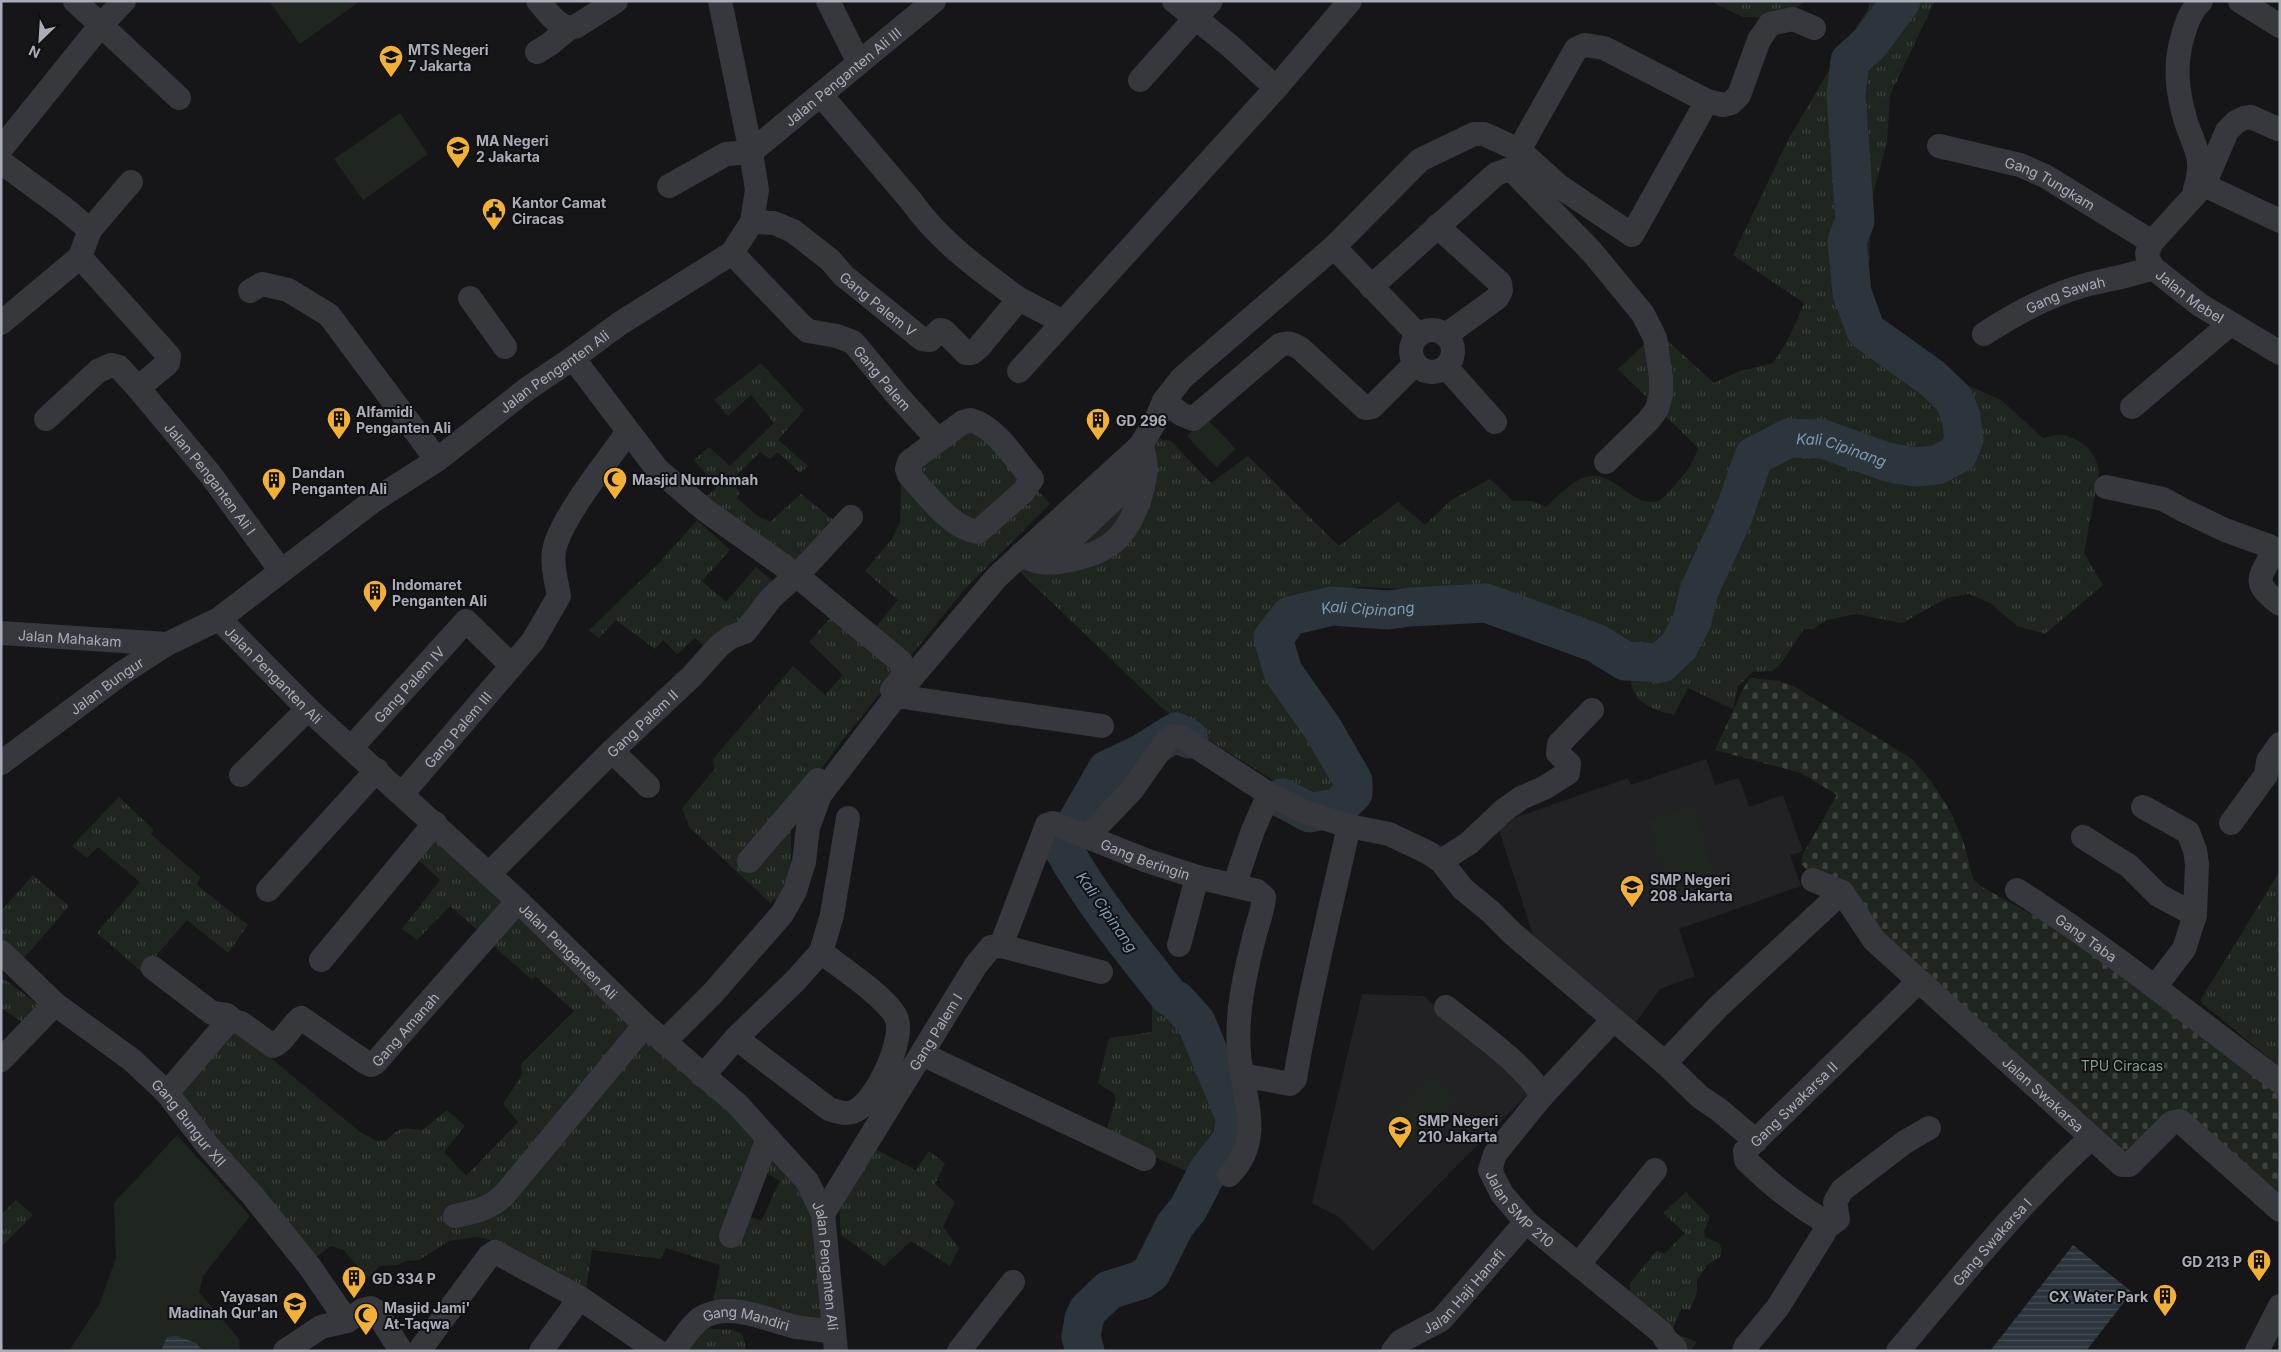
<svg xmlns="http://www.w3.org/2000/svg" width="2281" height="1352" font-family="Inter,sans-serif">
	<defs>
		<pattern id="grass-tufts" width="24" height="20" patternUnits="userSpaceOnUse" patternTransform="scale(1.25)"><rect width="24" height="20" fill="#1e261f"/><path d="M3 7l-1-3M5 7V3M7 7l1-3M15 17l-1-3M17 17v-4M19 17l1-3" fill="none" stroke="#3c433d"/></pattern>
		<pattern id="cemetery-stones" width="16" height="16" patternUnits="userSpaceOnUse" patternTransform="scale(1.25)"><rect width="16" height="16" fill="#1e261f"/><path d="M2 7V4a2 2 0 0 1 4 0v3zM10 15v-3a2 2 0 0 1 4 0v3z" fill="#3c433d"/></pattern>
		<pattern id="water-rules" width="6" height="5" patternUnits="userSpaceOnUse" patternTransform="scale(1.25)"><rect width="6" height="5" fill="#2c353c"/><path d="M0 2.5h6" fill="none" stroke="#485056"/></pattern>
	</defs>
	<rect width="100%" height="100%" fill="#161618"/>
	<g fill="#222225">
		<polygon points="1706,759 1715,785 1739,778 1749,807 1783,795 1803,851 1790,855 1801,886 1679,929 1695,976 1660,989 1634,1025 1538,950 1497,824 1628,778 1631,785"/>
		<polygon points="1362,994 1423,996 1514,1071 1528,1094 1373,1251 1339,1217 1312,1203"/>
	</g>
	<g fill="url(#grass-tufts)">
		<polygon points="1710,1 1807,1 1777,18 1743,17"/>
		<path d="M1867 1H1935L1890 95 1887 143 1871 201 1868 303 1889 330 1914 346 1958 381 2001 400 2043 438C2049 437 2057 433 2063 435 2083 440 2097 452 2099 473L2084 553 2103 585 2045 634 2017 626 1990 603 1969 594 1947 598 1902 623 1856 614 1827 620 1813 629H1804L1782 662 1773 671 1752 672 1738 686 1733 709 1688 688 1674 715C1652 710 1628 701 1631 674L1541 610 1474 591 1358 587 1299 597 1265 631 1270 678 1340 779 1331 795 1318 806 1310 803 1194 731 1161 707 1019 571 1159 439 1171 441 1211 483 1248 456 1339 546 1398 502 1425 525 1451 500 1490 479 1513 501H1532L1546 507C1558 496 1570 482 1586 477 1614 468 1633 511 1660 500 1665 497 1670 490 1674 486 1686 472 1692 466 1698 448L1618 369 1658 332 1714 383 1740 371 1773 363 1789 338 1804 303 1733 255 1789 138 1838 55 1870 6Z"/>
		<polygon points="761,363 804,410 778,440 808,466 800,473 778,452 770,459 760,452 730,482 740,492 737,498 759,517 770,522 801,494 840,525 812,556 790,564 698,504 717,487 694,460 709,447 730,466 774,423 751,395 728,416 714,400"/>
		<polygon points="969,415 1050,504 964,590 841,742 795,805 791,819 791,863 787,883 783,893 770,903 689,827 682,808 715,769 713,759 793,666 825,695 843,675 809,642 830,618 875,628 898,600 865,571 892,539 900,523 901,477"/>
		<polygon points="697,520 730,550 702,581 726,602 756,567 776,584 710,651 695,638 677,654 663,640 655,649 616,620 599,638 589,630 661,561"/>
		<polygon points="119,797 153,829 151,834 200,877 197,885 248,925 228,953 187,920 142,972 97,933 140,882 98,847 87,858 72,846"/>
		<polygon points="429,833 510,908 484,936 450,906 417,940 402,929 440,880 412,854"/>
		<polygon points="2280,871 2280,1067 2203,1004 2201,999"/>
		<polygon points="33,875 69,906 19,964 1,948 1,911"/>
		<path d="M513 910 766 1138 743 1214 761 1221 780 1181 760 1169 769 1143 823 1200 830 1332 711 1314 720 1265 666 1248 661 1259 592 1250 585 1296 515 1257 490 1240 477 1237 449 1241 419 1260 406 1261 397 1265 379 1266 367 1279 344 1250 331 1246 316 1257 177 1095 179 1084 237 1030 360 1132 377 1141 387 1140C400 1126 404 1128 422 1130L447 1110 465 1126 444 1152 466 1176 518 1122 503 1104 522 1075 521 1064 574 1011 536 977 531 979 488 941Z"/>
		<polygon points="1,977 39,1005 22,1022 1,1008"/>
		<path d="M1152 996 1163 1000 1179 1019 1226 1109C1222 1135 1211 1154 1195 1175L1105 1135 1116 1099 1113 1093 1098 1083 1109 1038 1152 1032Z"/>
		<polygon points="873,1148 916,1170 929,1151 945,1163 935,1184 955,1202 943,1227 959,1248 950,1266 911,1241 884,1266 841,1235 839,1203"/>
		<polygon points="1686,1192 1710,1217 1704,1232 1705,1237 1719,1243 1722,1250 1720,1257 1707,1265 1697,1280 1697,1292 1690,1310 1681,1309 1672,1332 1697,1342 1690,1351 1678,1347 1630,1299 1630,1283 1657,1250 1664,1254 1685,1233 1663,1213"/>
		<polygon points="16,1200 33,1215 1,1247 1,1215"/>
		<polygon points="703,1328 732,1330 742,1334 747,1351 687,1351"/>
	</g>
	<polygon fill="url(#cemetery-stones)" points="1750,678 1779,681 1795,687 1912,759 1931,781 1949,809 1963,840 1973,879 1982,887 2043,921 2280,1088 2280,1207 2177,1115 2127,1164 1801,864 1803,854 1837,795 1801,773 1715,750 1743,689"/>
	<g fill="#1e261f">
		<polygon points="269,1 360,1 300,44"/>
		<polygon points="400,113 428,154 363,200 334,159"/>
		<polygon points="1206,418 1236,449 1216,467 1187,436"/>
		<polygon points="1693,806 1714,871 1669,886 1648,821"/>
		<polygon points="1430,1074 1456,1099 1410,1146 1384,1120"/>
		<polygon points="177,1135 250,1216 203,1276 199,1292 239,1339 240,1351 69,1351 99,1305 116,1258 114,1203"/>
	</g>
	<g fill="url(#water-rules)">
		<polygon points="2073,1245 2132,1292 2086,1351 1990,1351"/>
		<polygon points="177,1336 196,1343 203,1351 161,1351 167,1337"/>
	</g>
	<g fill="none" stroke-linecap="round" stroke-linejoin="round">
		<g stroke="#2c353c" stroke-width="39">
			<path id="s1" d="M1282 798 1310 813 1339 807 1353 793V781L1323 729 1283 672 1273 638 1290 616 1332 606 1388 610 1410 607 1486 603 1596 643 1625 661 1661 663 1679 646 1692 621 1699 591 1732 519 1754 456 1789 438 1823 439 1887 462 1915 467 1937 465 1958 454 1964 439 1961 417 1954 399 1932 378 1866 331 1852 293 1847 241 1855 221 1846 95 1850 61 1870 43 1901 1"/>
			<path d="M1085 1351 1081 1337 1084 1319 1088 1310 1109 1290 1141 1280 1151 1273 1175 1225 1188 1209 1208 1171 1232 1140 1236 1119 1196 1022 1177 1001 1169 996C1131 948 1094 903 1064 850L1077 822 1107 770 1141 754 1176 732 1189 739"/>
		</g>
		<g stroke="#37383d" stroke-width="24">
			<polyline points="75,1 179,98"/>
			<path d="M538 1C548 12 559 30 575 27L616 1"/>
			<polyline points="828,1 859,63"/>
			<polyline points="1174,1 1229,45 1276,88 1350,1"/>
			<polyline points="2240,1 2280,26"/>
			<polyline points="537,52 550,44 568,29"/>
			<polyline points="1140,80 1211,1"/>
			<polyline points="1707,101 1632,235 1559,186 1519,150 1576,49 1585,45 1604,48 1707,101 1723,105 1731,103 1739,95 1759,40 1770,24 1793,19 1814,28"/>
			<path id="s2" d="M2278 129 2251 117 2244 118 2236 122 2227 131 2204 185 2152 242 2147 253 2148 259 2153 268 2200 305 2280 353"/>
			<path id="s3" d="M1939 146 2020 165 2045 176 2152 242"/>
			<polyline points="1,149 100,26 124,1"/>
			<path id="s4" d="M1 162 65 209 90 230 80 257 169 356 168 363 138 388 210 474 281 571"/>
			<polyline points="2204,185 2280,221"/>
			<path id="s5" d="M669 186 726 154 751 152 934 1"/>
			<path d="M2195 189C2205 158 2195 149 2186 122 2177 92 2174 65 2183 35 2187 22 2191 10 2201 1"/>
			<path id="s6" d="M752 222 774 223 793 231 830 260 844 276 922 339 930 340 940 330 944 331 966 353H972L979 347 1019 299C981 271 939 241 912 202L821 95"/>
			<polyline points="1437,226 1500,283 1501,291 1497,298 1446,335"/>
			<polyline points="90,230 131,182"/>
			<polyline points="1334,247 1418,335"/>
			<path id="s7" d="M732 253 802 326 808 331 837 336 853 342 897 395 938 440"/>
			<polyline points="1371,287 1496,174 1507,170 1514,172 1592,252 1643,314 1655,338 1661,378 1661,394 1657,409 1649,420 1606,462"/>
			<polyline points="250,291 262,284 288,290 329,315 437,460"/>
			<polyline points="470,298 505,347"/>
			<polyline points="1019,299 1063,322"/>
			<polyline points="1,323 80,257"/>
			<circle cx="1432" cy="351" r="21"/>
			<path id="s8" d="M1984 334C2016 313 2051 294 2089 284 2111 279 2132 275 2153 268"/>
			<path d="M573 358 657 469 705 510 795 574 901 662C907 675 900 681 892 690"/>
			<polyline points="1446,367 1495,422"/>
			<polyline points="1019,371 1276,88"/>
			<path d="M1164 401 1181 414 1193 419 1280 345C1289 342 1293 344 1301 349L1365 408 1372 407 1415 364"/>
			<polyline points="2132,407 2230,324"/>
			<polyline points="46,419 98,371 111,365 119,367 138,388"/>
			<path d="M971 420C997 428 1015 459 1032 479L1023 492 978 532C951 529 927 494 909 475L907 469 909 462 963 422Z"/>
			<polyline points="2106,487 2163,499 2183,510 2225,530 2269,546 2280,552"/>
			<path d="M2275 550C2259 578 2251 582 2280 604"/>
			<path d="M1021 554C1035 564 1049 564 1066 561 1110 553 1128 537 1141 494 1146 477 1148 462 1141 445"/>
			<polyline points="1047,562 1146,469"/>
			<path id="s9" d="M219 619 308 709 518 901 645 1025 737 1104 807 1181 823 1214 836 1351"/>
			<path id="s10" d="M1 633 167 644"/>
			<polyline points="896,696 1102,726"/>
			<path id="s11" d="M351 748 466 621 511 665"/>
			<polyline points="612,751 648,786"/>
			<path id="s12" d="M1 763 122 673 167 644 219 619 373 501 437 460 527 389 573 358 619 324 732 253 752 222 757 190 751 152 720 1"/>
			<polyline points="241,775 308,709"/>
			<path id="s13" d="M402 794 533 641 559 596C556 580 550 559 556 543 568 509 606 463 627 433"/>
			<polyline points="2143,807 2188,832 2195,850 2197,864 2195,915 2184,949 2155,987"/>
			<polyline points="2231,823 2266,775 2268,761 2280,744"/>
			<polyline points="1087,837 1132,790 1167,740 1174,736 1181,737 1269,794 1307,813 1349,826 1389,834 1429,853 1441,861 1463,889 1491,912 1513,934 1665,1063 1700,1097 1718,1109 1756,1141"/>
			<polyline points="2083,837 2129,866 2158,895 2195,915"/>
			<polyline points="749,861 818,780"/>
			<polyline points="1441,861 1469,843 1504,810 1521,798 1544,788 1568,773 1569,764 1558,753 1559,744 1592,710"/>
			<path id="s14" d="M489 874 612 751 692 676 719 646 731 637 745 632 771 598 805 567 851 517"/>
			<path d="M1197 877 1257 891 1264 897C1263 912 1256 927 1253 942 1242 985 1233 1031 1242 1075"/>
			<path id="s15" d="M1813 880 1842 892 1874 940 2122 1165H2129L2171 1123 2180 1121 2280 1210"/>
			<polyline points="1234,886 1253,830 1269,794"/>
			<polyline points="268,890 377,770"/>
			<path id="s16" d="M2017 890C2109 949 2193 1017 2280 1082"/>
			<path id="s17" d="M1001 946 1045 830 1047 825 1053 823 1145 860 1197 877 1179 945"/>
			<path id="s18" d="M1 952 55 1004 132 1060 167 1093 207 1145 253 1196 310 1267 347 1321"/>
			<polyline points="321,960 435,823"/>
			<polyline points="153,968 212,1013 227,1015 234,1021"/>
			<path d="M1446 1007C1472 1028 1528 1067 1542 1096"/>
			<path id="s19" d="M1613 1020 1542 1096 1495 1154 1490 1170 1502 1194 1526 1222 1662 1333 1666 1340 1675 1348 1673 1351"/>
			<path d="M736 1038 829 1109C838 1112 846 1115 855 1111 876 1102 906 1038 896 1017 886 997 840 967 821 952"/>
			<polyline points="664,1042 713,993 782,914 795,891 804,862 808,827 820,795 896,696 997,577 1141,445 1156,420 1164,401 1182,378 1334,247 1420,160 1474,134 1484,134 1519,150"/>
			<polyline points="922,1054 1144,1159"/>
			<polyline points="1,1060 55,1004"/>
			<polyline points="1665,1063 1718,1007 1842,892"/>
			<polyline points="703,1076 736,1038 796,980 821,952 832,915 848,818"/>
			<path id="s20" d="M167 1093 226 1024 234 1021 241 1023 273 1046C285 1041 290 1026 301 1018L365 1062 371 1065 375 1063 518 901"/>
			<path d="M1229 1175C1259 1145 1249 1112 1242 1075L1290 1084 1295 1079C1309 994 1330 911 1349 826"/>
			<path id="s21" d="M823 1214 976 965 991 947 1001 946 1101 972"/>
			<path d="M455 1216C474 1212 490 1209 504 1195L645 1025"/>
			<polyline points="1825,1229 1838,1219 1835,1202 1842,1190 1905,1142 1929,1128"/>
			<polyline points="731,1236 768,1138"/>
			<polyline points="1578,1265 1655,1170"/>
			<polyline points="285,1351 321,1327 347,1321 363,1310 371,1308 376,1311 401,1351"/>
			<polyline points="419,1351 489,1256 495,1252 580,1298 657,1351"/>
			<polyline points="541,1351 580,1298"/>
			<path id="s22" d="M673 1351C683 1340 692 1321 707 1315 735 1303 769 1321 796 1327 809 1329 822 1330 834 1332"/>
			<polyline points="959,1351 1013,1282"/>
			<path id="s23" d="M1393 1351 1401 1341 1441 1320 1526 1222"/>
			<path id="s24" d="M1744 1351 1746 1346 1778 1307 1824 1233 1825 1225 1824 1221C1795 1204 1770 1184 1746 1160L1745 1151 1919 981"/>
			<path id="s25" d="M1898 1351C1960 1278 2020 1202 2091 1138"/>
			<polyline points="2257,1351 2280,1306"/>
		</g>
	</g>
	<defs>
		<symbol id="school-pin" viewBox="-11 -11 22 30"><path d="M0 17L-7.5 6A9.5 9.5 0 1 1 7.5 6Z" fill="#f2b134" stroke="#111113"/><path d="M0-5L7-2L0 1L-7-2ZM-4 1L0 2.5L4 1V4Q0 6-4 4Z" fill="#111"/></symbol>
		<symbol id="civic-pin" viewBox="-11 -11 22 30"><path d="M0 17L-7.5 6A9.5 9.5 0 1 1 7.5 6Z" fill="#f2b134" stroke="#111113"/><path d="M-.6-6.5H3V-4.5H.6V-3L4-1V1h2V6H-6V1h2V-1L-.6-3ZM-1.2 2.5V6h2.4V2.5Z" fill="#111"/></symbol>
		<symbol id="building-pin" viewBox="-11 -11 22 30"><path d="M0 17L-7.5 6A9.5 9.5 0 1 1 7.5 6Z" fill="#f2b134" stroke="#111113"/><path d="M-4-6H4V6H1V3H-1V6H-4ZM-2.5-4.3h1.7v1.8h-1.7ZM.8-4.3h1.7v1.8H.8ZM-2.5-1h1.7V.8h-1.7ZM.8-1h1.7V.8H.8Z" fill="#111"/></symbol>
		<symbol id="mosque-pin" viewBox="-11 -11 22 30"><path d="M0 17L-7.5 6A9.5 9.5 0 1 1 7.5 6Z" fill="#f2b134" stroke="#111113"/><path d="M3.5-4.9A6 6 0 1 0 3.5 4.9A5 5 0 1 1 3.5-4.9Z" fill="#111"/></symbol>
	</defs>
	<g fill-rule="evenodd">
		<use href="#school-pin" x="377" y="43" width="28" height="38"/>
		<use href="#school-pin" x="444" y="134" width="28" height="38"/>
		<use href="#civic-pin" x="480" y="196" width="28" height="38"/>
		<use href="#building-pin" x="325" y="405" width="28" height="38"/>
		<use href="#building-pin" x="1084" y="406" width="28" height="38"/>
		<use href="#mosque-pin" x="601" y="465" width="28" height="38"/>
		<use href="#building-pin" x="260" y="466" width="28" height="38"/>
		<use href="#building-pin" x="361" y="578" width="28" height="38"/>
		<use href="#school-pin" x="1618" y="873" width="28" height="38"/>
		<use href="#school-pin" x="1386" y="1114" width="28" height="38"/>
		<use href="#building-pin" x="2245" y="1247" width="28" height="38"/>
		<use href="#building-pin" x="340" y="1264" width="28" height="38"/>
		<use href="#building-pin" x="2151" y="1282" width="28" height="38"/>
		<use href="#school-pin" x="281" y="1290" width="28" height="38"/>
		<use href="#mosque-pin" x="352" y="1301" width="28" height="38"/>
	</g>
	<g text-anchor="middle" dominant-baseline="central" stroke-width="4" stroke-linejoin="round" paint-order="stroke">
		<g font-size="14" font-weight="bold" fill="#a8adb8" stroke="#111113" text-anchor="start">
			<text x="408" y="49">MTS Negeri<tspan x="408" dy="16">7 Jakarta</tspan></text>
			<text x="476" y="140">MA Negeri<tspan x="476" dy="16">2 Jakarta</tspan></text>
			<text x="512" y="202">Kantor Camat<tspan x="512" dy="16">Ciracas</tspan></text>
			<text x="356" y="411">Alfamidi<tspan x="356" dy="16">Penganten Ali</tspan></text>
			<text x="1116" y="420">GD 296</text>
			<text x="292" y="472">Dandan<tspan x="292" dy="16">Penganten Ali</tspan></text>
			<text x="632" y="479">Masjid Nurrohmah</text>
			<text x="392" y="584">Indomaret<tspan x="392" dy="16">Penganten Ali</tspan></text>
			<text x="1650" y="879">SMP Negeri<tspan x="1650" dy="16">208 Jakarta</tspan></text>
			<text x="1418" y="1120">SMP Negeri<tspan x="1418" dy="16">210 Jakarta</tspan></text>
			<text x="2242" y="1261" text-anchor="end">GD 213 P</text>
			<text x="372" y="1278">GD 334 P</text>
			<text x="278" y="1296" text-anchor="end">Yayasan<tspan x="278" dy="16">Madinah Qur'an</tspan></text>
			<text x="2148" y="1296" text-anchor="end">CX Water Park</text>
			<text x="384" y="1307">Masjid Jami'<tspan x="384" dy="16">At-Taqwa</tspan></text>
		</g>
		<g font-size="14" fill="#a8adb8" stroke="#111113">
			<text stroke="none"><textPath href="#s5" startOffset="209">Jalan Penganten Ali III</textPath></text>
			<text stroke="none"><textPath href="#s3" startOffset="118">Gang Tungkam</textPath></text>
			<text stroke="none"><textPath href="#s2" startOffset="269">Jalan Mebel</textPath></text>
			<text stroke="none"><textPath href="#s8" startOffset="91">Gang Sawah</textPath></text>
			<text stroke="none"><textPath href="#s6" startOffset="155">Gang Palem V</textPath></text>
			<text stroke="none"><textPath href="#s12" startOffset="679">Jalan Penganten Ali</textPath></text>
			<text stroke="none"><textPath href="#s7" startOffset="202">Gang Palem</textPath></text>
			<text stroke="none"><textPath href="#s4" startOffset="436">Jalan Penganten Ali I</textPath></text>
			<text stroke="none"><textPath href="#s10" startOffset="69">Jalan Mahakam</textPath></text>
			<text stroke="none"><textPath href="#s9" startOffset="78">Jalan Penganten Ali</textPath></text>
			<text stroke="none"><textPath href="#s11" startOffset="86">Gang Palem IV</textPath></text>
			<text stroke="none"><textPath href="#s12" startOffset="131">Jalan Bungur</textPath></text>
			<text stroke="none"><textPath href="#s14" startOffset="215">Gang Palem II</textPath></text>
			<text stroke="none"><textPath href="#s13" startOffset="85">Gang Palem III</textPath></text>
			<text stroke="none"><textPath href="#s17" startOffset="235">Gang Beringin</textPath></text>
			<text stroke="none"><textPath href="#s16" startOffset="84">Gang Taba</textPath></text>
			<text stroke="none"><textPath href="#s9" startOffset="482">Jalan Penganten Ali</textPath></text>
			<text stroke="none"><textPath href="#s20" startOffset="320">Gang Amanah</textPath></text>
			<text stroke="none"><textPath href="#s21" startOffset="214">Gang Palem I</textPath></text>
			<text stroke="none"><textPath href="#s15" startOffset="318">Jalan Swakarsa</textPath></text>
			<text stroke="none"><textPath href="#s24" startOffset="331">Gang Swakarsa II</textPath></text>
			<text stroke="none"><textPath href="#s18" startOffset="255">Gang Bungur XII</textPath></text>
			<text stroke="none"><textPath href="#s19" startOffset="245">Jalan SMP 210</textPath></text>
			<text stroke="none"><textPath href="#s25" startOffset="144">Gang Swakarsa I</textPath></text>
			<text stroke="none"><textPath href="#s9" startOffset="902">Jalan Penganten Ali</textPath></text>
			<text stroke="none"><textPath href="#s23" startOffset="94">Jalan Haji Hanafi</textPath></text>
			<text stroke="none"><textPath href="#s22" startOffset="90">Gang Mandiri</textPath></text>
		</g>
		<g font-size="14" fill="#7fa381" stroke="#111113">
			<text x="2122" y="1065">TPU Ciracas</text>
		</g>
		<g font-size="15" font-style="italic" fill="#7f9bb3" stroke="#111113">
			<text stroke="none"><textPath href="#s1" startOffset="994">Kali Cipinang</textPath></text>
			<text stroke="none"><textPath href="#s1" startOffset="365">Kali Cipinang</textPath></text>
			<text transform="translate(1107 912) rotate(55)">Kali Cipinang</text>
		</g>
	</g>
	<rect width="2281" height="1352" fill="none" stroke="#a8adb8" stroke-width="5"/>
	<g transform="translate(40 40) rotate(205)" stroke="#111113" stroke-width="4" paint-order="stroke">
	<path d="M0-4L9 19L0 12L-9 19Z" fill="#a8adb8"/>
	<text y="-8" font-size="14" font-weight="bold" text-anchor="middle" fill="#a8adb8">N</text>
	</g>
</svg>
